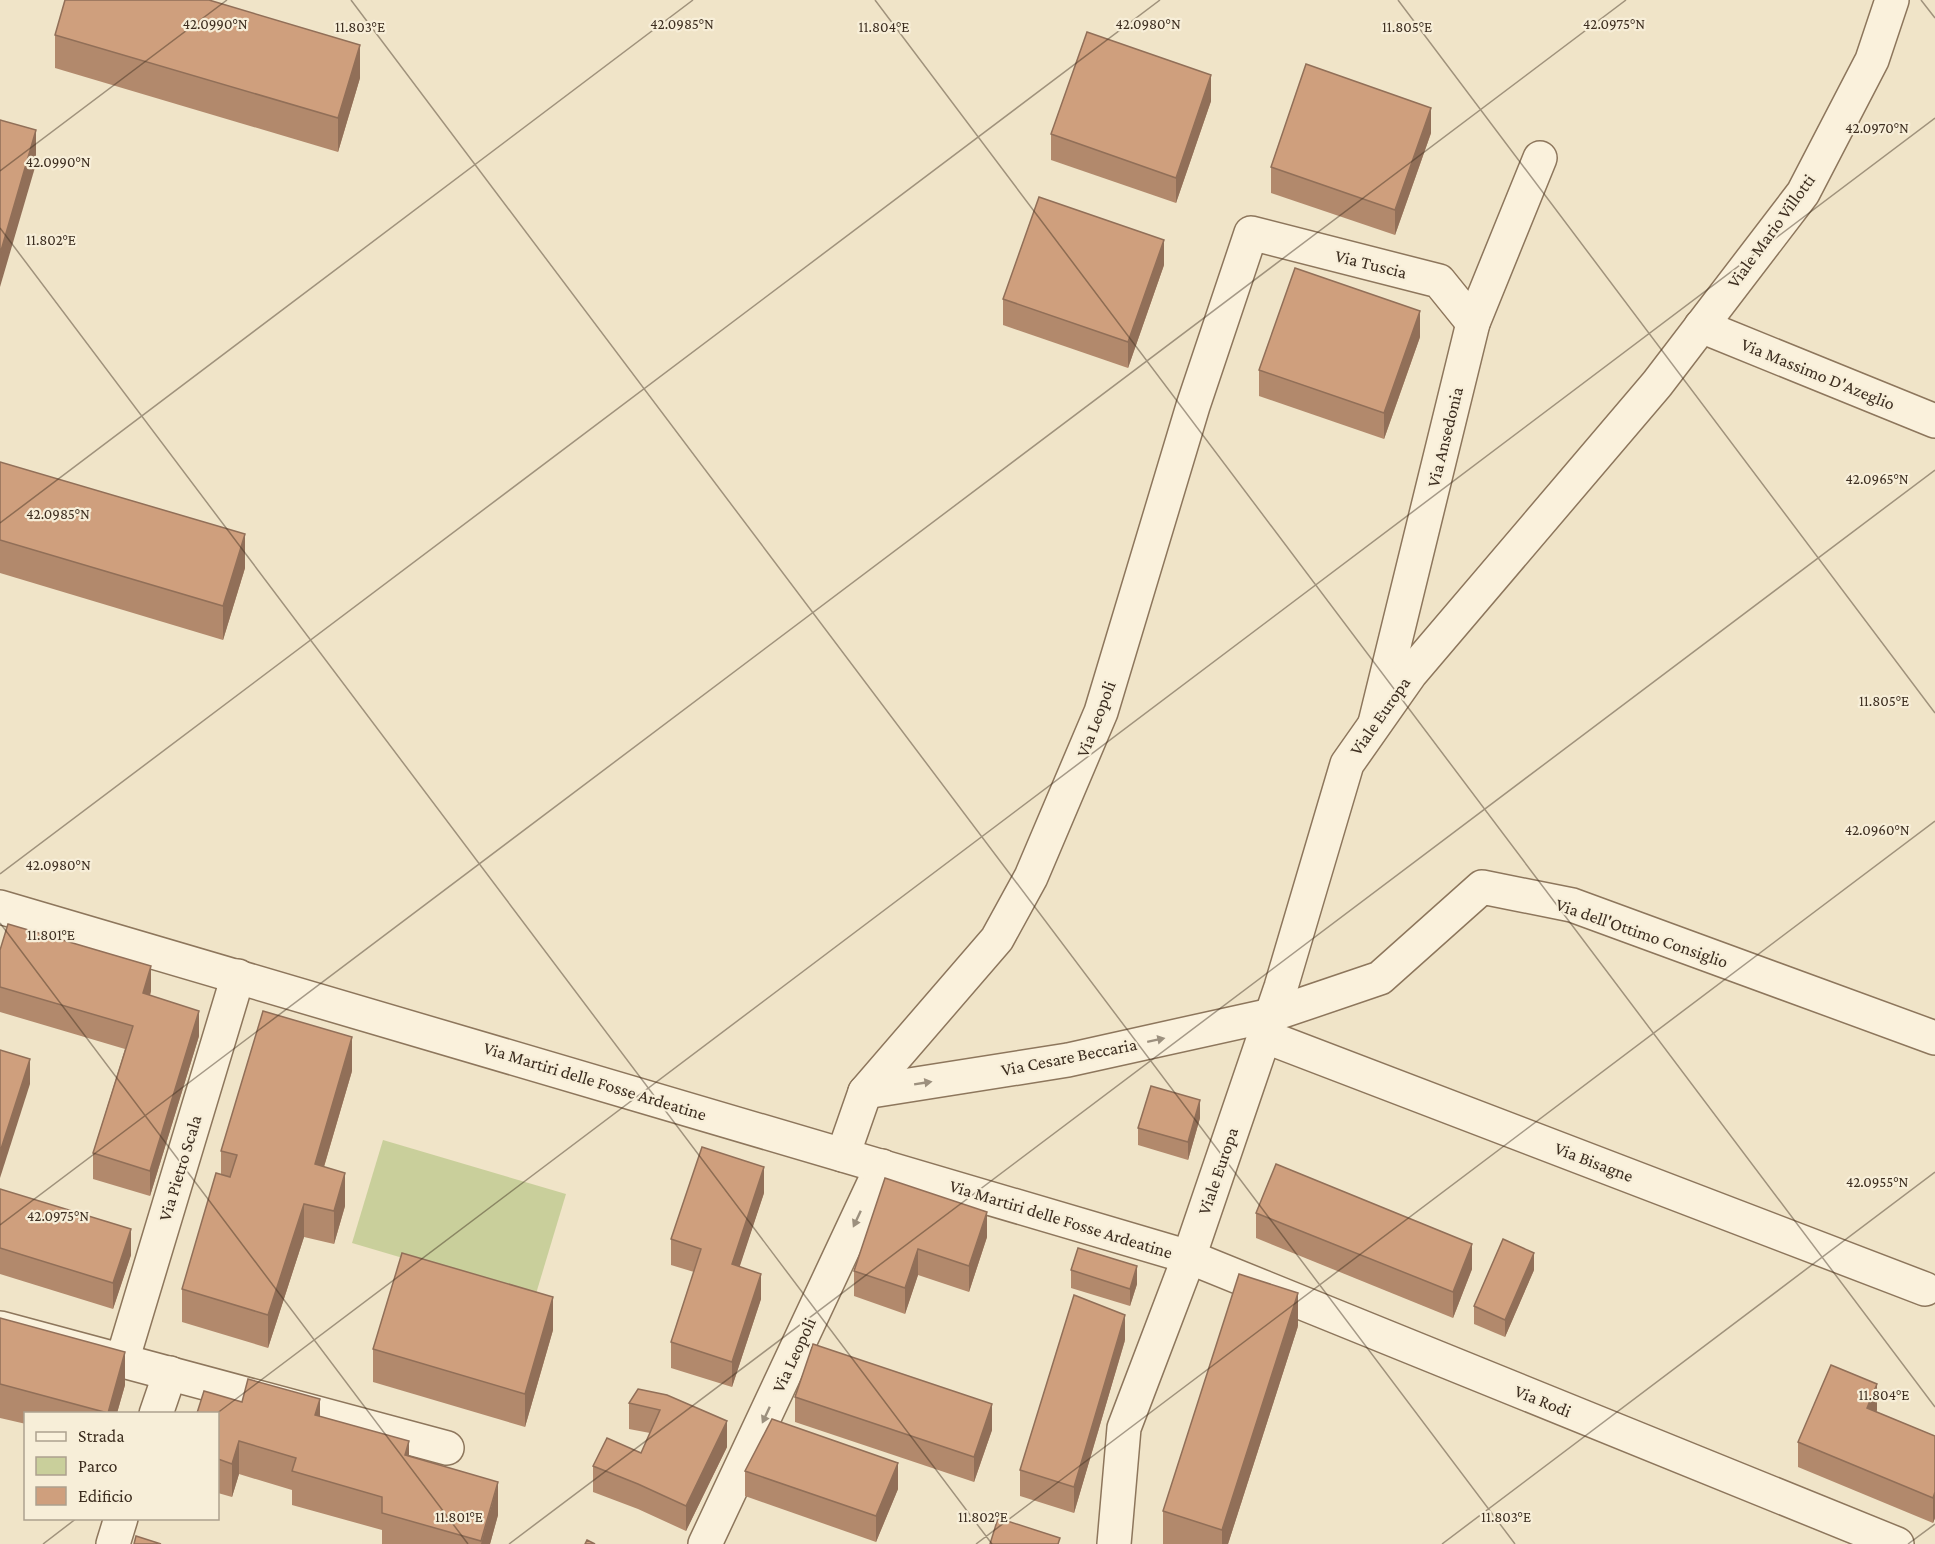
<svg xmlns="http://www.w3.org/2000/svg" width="1935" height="1544" font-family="'Crimson Pro',serif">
	<rect width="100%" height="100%" fill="#f0e4c8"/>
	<polygon fill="#c9cf9b" points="383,1140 566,1194 535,1297 352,1243"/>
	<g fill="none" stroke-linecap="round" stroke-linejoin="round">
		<defs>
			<g id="minor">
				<polyline points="1701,326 1935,421"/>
				<polyline points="1375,723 1473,323 1540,158"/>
				<polyline points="1264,1036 1925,1289"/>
				<polyline points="865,1092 1068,1060 1271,1015 1380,978 1482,887 1572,905 1935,1038"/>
				<polyline points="843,1155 865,1092 997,939 1031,877 1101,712 1193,406 1251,233 1439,281 1473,323"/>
				<polyline points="0,1328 447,1448"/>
				<polyline points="122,1361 238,976"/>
				<polyline points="156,1414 170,1373"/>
				<polyline points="113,1544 121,1518"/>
				<polyline points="705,1544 882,1166"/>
			</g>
			<g id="tertiary">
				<polyline points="0,907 1189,1257 1897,1544"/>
				<polyline points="1114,1544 1124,1428 1189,1257 1281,987 1347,764 1411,673 1657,384 1803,193 1872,60 1892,0"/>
			</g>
		</defs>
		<use href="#minor" stroke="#8d765c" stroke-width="36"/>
		<use href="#tertiary" stroke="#8d765c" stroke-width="36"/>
		<use href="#minor" stroke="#faf1dc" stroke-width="33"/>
		<use href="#tertiary" stroke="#faf1dc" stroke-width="33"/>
	</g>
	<g fill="#b2896c">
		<polygon points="55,35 360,78 338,152 55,68"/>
		<polygon points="1211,101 1176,203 1051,160 1051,134"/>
		<polygon points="1431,133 1395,235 1271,193 1271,167"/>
		<polygon points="1164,265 1128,368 1003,325 1003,299"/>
		<polygon points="1420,337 1384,439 1259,396 1259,370"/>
		<polygon points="0,462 245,568 223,640 0,573"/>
		<polygon points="0,950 151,991 150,996 199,1036 150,1196 93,1179 93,1153 125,1049 0,1012"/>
		<polygon points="352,1071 324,1167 345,1206 334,1244 304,1237 268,1348 182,1322 182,1289 221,1174 221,1151"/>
		<polygon points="1200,1118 1188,1160 1138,1145 1138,1128"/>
		<polygon points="885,1178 987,1237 969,1292 918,1275 905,1314 854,1296 854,1271"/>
		<polygon points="0,1189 131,1255 113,1309 0,1274"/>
		<polygon points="764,1193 739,1267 761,1299 732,1387 671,1368 671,1342 694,1272 671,1265 671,1239"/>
		<polygon points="1256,1213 1472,1269 1453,1318 1256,1238"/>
		<polygon points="1071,1270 1137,1284 1130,1306 1071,1288"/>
		<polygon points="1534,1270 1505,1337 1474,1324 1474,1306"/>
		<polygon points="0,1318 125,1385 117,1413 26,1413 26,1424 0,1418"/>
		<polygon points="1298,1326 1228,1544 1163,1544 1163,1511"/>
		<polygon points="553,1330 525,1427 373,1382 373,1349"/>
		<polygon points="1125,1340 1074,1513 1020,1496 1020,1470"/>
		<polygon points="667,1395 727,1447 686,1531 638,1509 593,1492 593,1466 641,1453 650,1433 629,1429 629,1403"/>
		<polygon points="795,1397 992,1430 974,1482 795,1422"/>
		<polygon points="242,1402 320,1416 409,1456 498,1515 490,1544 382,1544 382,1530 292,1505 292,1490 239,1474 232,1497 218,1493 218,1413"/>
		<polygon points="1877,1410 1876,1412 1935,1436 1935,1518 1933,1523 1798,1467 1798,1442"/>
		<polygon points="745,1471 898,1489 876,1542 745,1496"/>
	</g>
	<g fill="#916f58">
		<polygon points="360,45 360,78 338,152 338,118"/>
		<polygon points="1211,75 1211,101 1176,203 1176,178"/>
		<polygon points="1431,108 1431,133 1395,235 1395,210"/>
		<polygon points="36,130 36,164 0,287 0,254"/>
		<polygon points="1164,240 1164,265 1128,368 1128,342"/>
		<polygon points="1420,311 1420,337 1384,439 1384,413"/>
		<polygon points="245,534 245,568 223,640 223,606"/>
		<polygon points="151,966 151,991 143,1019 143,993"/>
		<polygon points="199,1011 199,1036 150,1196 150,1171"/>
		<polygon points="352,1037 352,1071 315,1197 315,1164"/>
		<polygon points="30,1059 30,1084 0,1178 0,1152"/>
		<polygon points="1200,1100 1200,1118 1188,1160 1188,1142"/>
		<polygon points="764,1167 764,1193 732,1290 732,1264"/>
		<polygon points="345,1173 345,1206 334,1244 334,1211"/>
		<polygon points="304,1204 304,1237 268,1348 268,1315"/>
		<polygon points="987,1212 987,1237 969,1292 969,1266"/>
		<polygon points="131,1229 131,1255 113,1309 113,1283"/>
		<polygon points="1472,1244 1472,1269 1453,1318 1453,1292"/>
		<polygon points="918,1249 918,1275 905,1314 905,1288"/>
		<polygon points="1534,1253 1534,1270 1505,1337 1505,1320"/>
		<polygon points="1137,1266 1137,1284 1130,1306 1130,1289"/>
		<polygon points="761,1274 761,1299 732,1387 732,1362"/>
		<polygon points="1298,1293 1298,1326 1228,1544 1222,1544 1222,1530"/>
		<polygon points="553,1297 553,1330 525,1427 525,1394"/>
		<polygon points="1125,1315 1125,1340 1074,1513 1074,1487"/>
		<polygon points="125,1352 125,1385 117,1413 108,1413"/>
		<polygon points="1877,1384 1877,1410 1867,1434 1867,1408"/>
		<polygon points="320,1399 320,1432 315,1415"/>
		<polygon points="992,1404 992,1430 974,1482 974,1457"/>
		<polygon points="727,1421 727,1447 686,1531 686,1506"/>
		<polygon points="239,1441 239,1474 232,1497 232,1464"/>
		<polygon points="409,1441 409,1474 405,1455"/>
		<polygon points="898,1463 898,1489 876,1542 876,1516"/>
		<polygon points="498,1482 498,1515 490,1544 481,1544"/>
		<polygon points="1935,1492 1935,1518 1933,1523 1933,1498"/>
	</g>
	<g fill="#cf9f7d" stroke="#916f58" stroke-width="1.5">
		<polygon points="65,0 209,0 360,45 338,118 55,35"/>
		<polygon points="1087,32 1211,75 1176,178 1051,134"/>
		<polygon points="1306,64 1431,108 1395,210 1271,167"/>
		<polygon points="0,120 36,130 0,254"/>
		<polygon points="1039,197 1164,240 1128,342 1003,299"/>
		<polygon points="1295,268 1420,311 1384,413 1259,370"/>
		<polygon points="0,462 245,534 223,606 0,540"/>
		<polygon points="8,924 151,966 143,993 199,1011 150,1171 93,1153 133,1026 0,987 0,950"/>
		<polygon points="263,1011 352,1037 315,1164 345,1173 334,1211 304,1204 268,1315 182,1289 216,1173 230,1177 237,1155 221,1151"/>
		<polygon points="0,1050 30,1059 0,1152"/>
		<polygon points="1151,1086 1200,1100 1188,1142 1138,1128"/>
		<polygon points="702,1147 764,1167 732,1264 761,1274 732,1362 671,1342 701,1249 671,1239"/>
		<polygon points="1276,1164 1472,1244 1453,1292 1256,1213"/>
		<polygon points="885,1178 987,1212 969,1266 918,1249 905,1288 854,1271"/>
		<polygon points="0,1189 131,1229 113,1283 0,1248"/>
		<polygon points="1503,1239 1534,1253 1505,1320 1474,1306"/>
		<polygon points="1078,1248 1137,1266 1130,1289 1071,1270"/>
		<polygon points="402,1253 553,1297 525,1394 373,1349"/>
		<polygon points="1239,1274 1298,1293 1222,1530 1163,1511"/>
		<polygon points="1074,1295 1125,1315 1074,1487 1020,1470"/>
		<polygon points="0,1318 125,1352 108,1413 0,1384"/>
		<polygon points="813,1344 992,1404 974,1457 795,1397"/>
		<polygon points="1831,1365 1877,1384 1867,1408 1935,1436 1935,1492 1933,1498 1798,1442"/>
		<polygon points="248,1379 320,1399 315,1415 409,1441 405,1455 498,1482 481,1541 382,1513 382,1497 292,1471 296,1458 239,1441 232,1464 218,1459 218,1413 197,1413 204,1391 242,1402"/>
		<polygon points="638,1389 667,1395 727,1421 686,1506 638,1484 593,1466 607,1438 641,1453 660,1410 629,1403"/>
		<polygon points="772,1419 898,1463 876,1516 745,1471"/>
		<polygon points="998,1518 1060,1538 1058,1544 990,1544"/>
		<polygon points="136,1536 161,1544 134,1544"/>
		<polygon points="587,1540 595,1544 585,1544"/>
	</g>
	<defs><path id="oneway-solid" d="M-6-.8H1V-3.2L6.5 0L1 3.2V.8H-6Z" transform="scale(1.5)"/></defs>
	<g fill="#9c907e">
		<use href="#oneway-solid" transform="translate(1156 1040) rotate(-12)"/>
		<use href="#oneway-solid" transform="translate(923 1083) rotate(-9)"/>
		<use href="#oneway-solid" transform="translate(857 1219) rotate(115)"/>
		<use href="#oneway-solid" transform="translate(766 1415) rotate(115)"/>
	</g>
	<path fill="none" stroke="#3d2e20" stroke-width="1.5" stroke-opacity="0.45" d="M351 0 1515 1544M875 0 1935 1407M1398 0 1935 713M1921 0 1935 18M0 171 227 0M0 228 992 1544M0 523 693 0M0 874 1160 0M0 923 468 1544M0 1225 1626 0M216 1414 1935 118M43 1544 77 1518M509 1544 1935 470M976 1544 1935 821M1442 1544 1935 1172M1908 1544 1935 1524"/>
	<g text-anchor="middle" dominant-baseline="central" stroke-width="4.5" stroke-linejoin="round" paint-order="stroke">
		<g font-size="18" fill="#3d2e20" stroke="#f7eed8">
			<text transform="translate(1771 231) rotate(-54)">Viale Mario Villotti</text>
			<text transform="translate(1371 264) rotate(14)">Via Tuscia</text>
			<text transform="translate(1818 374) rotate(22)">Via Massimo D'Azeglio</text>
			<text transform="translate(1445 437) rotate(-76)">Via Ansedonia</text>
			<text transform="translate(1380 716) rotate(-55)">Viale Europa</text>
			<text transform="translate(1096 719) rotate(-69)">Via Leopoli</text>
			<text transform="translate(1642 933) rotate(19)">Via dell'Ottimo Consiglio</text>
			<text transform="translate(1069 1057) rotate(-11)">Via Cesare Beccaria</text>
			<text transform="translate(595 1081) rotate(17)">Via Martiri delle Fosse Ardeatine</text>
			<text transform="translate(1594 1162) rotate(21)">Via Bisagne</text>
			<text transform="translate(180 1168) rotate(-73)">Via Pietro Scala</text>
			<text transform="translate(1218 1171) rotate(-71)">Viale Europa</text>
			<text transform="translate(1061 1219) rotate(17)">Via Martiri delle Fosse Ardeatine</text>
			<text transform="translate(794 1355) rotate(-65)">Via Leopoli</text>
			<text transform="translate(1543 1401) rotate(22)">Via Rodi</text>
		</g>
	</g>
	<g font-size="15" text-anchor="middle" fill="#3d2e20" stroke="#f7eed8" stroke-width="4.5" stroke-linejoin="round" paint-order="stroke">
		<text x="215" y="29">42.0990°N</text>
		<text x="682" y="29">42.0985°N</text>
		<text x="1148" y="29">42.0980°N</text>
		<text x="1614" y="29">42.0975°N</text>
		<text x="360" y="32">11.803°E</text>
		<text x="884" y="32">11.804°E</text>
		<text x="1407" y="32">11.805°E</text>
		<text x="1877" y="133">42.0970°N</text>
		<text x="58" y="167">42.0990°N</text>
		<text x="51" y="245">11.802°E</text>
		<text x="1877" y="484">42.0965°N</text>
		<text x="58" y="519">42.0985°N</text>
		<text x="1884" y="706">11.805°E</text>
		<text x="1877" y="835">42.0960°N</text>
		<text x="58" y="870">42.0980°N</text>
		<text x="51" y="940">11.801°E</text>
		<text x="1877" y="1187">42.0955°N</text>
		<text x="58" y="1221">42.0975°N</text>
		<text x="1884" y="1400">11.804°E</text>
		<text x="459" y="1522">11.801°E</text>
		<text x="983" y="1522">11.802°E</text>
		<text x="1506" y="1522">11.803°E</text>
	</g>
	<rect x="24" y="1412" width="195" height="108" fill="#f7eed8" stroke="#ada18e" stroke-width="1.5"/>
	<rect x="36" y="1432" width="30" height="9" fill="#faf1dc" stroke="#ada18e" stroke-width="1.5"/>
	<text x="78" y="1442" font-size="18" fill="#3d2e20">Strada</text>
	<rect x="36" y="1457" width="30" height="18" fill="#c9cf9b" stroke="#ada18e" stroke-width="1.5"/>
	<text x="78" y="1472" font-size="18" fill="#3d2e20">Parco</text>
	<rect x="36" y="1487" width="30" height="18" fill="#cf9f7d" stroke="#ada18e" stroke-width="1.5"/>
	<text x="78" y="1502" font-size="18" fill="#3d2e20">Edificio</text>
</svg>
